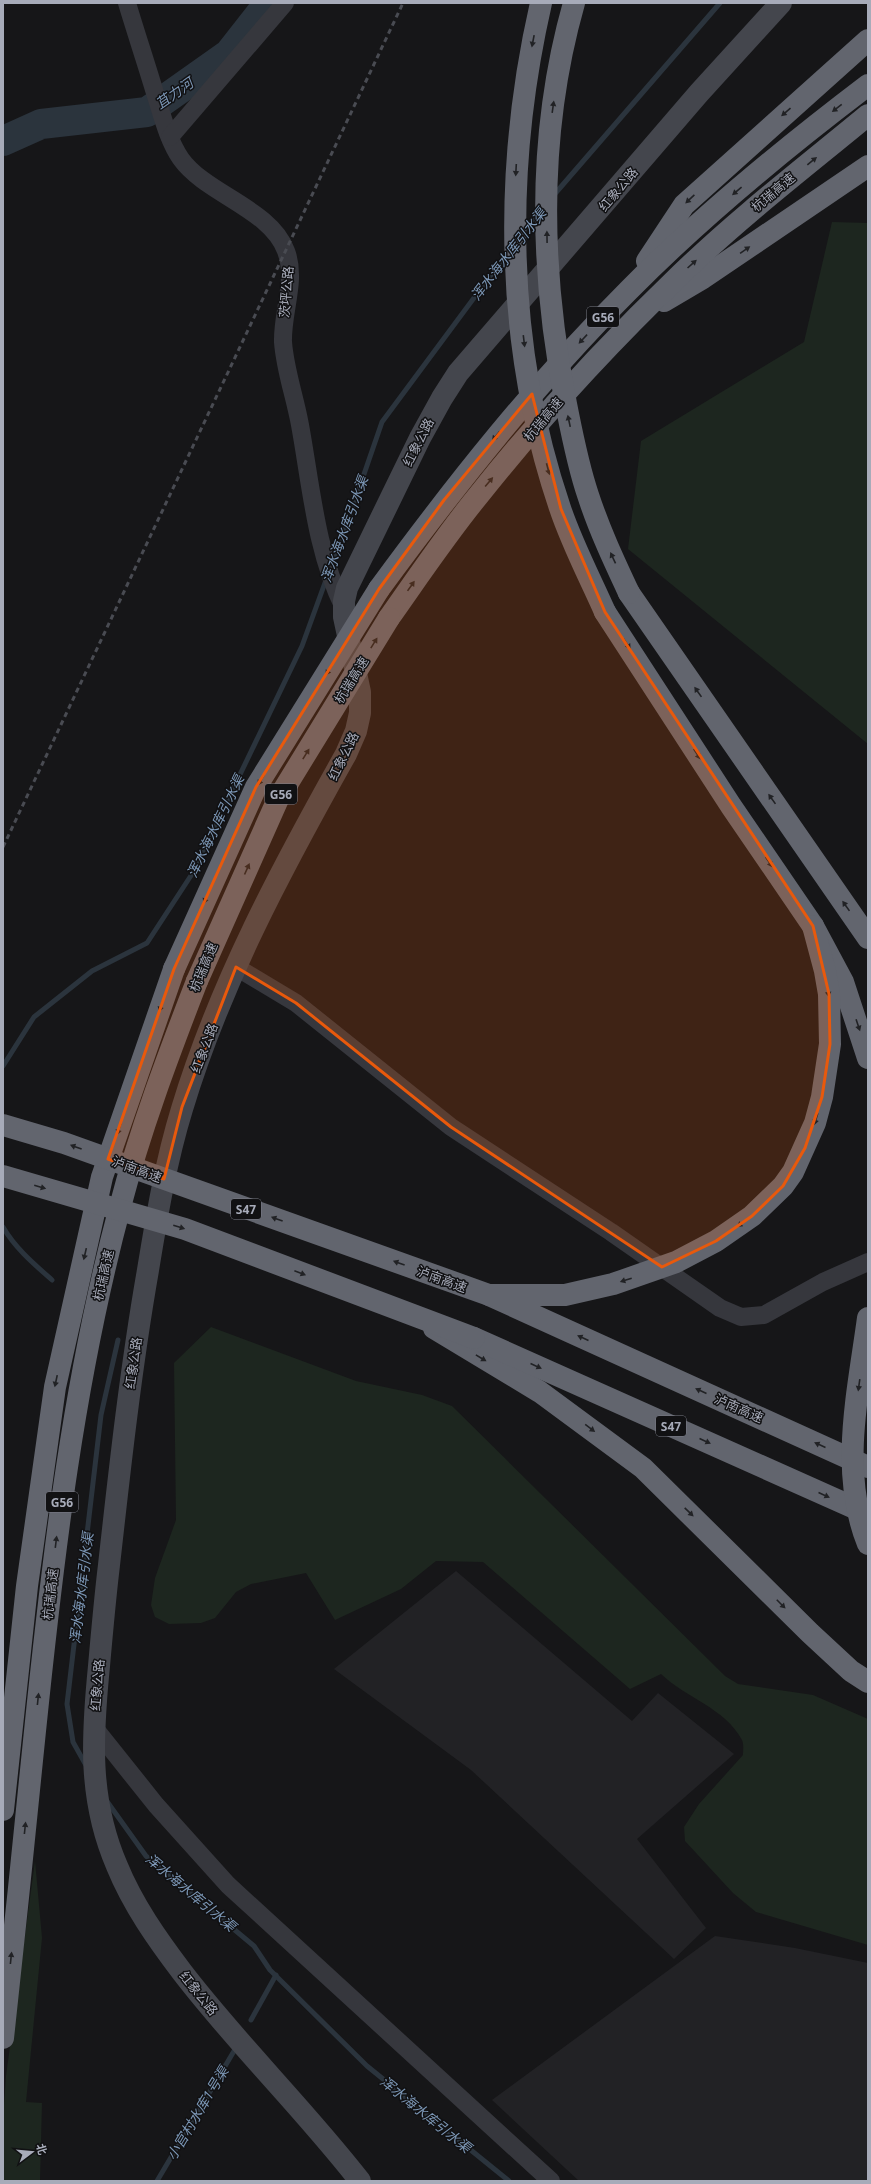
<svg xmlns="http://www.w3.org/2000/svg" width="871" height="2184" font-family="'Open Sans','Noto Sans SC',sans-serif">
	<rect width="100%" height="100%" fill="#161618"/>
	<g fill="#222225">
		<polygon points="456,1571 632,1721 658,1693 734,1754 637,1839 706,1928 674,1959 471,1770 334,1669"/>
		<polygon points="715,1936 795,1948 868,1963 868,2181 579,2181 492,2100"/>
	</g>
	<g fill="#1d261f">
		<polygon points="832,222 868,223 868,744 628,549 641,441 804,342"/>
		<path d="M211 1327 356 1381 422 1395 452 1406 725 1676 738 1684 813 1695 868 1719V1945L756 1912 733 1893 685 1841 684 1827 699 1804 743 1755C743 1751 744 1744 742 1740 725 1708 686 1698 661 1674L630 1689 483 1562 436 1561 401 1589 335 1620 306 1573 251 1584 236 1592 215 1618 201 1623 169 1624 155 1617 151 1605 155 1578 176 1520 174 1363Z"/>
		<polygon points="35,1861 42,1938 26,2102 42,2103 40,2180 3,2181 3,2119 6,2076"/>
	</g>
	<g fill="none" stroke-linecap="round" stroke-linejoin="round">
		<g stroke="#2b343d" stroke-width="5">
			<polyline points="553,196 720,3"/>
			<polyline points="523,231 540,211"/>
			<polyline points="333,564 382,422 508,252"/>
			<polyline points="3,1066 34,1017 92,971 147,943 192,874 302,646 326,580"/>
			<path d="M3 1227C15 1248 34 1264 52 1280"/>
			<polyline points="87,1767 73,1742 67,1704 101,1415 118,1340"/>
			<polyline points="106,1800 146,1856 254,1946 270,1970 367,2066 509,2181"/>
			<polyline points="251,2020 276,1975"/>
			<polyline points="157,2181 237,2046"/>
		</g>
		<polyline stroke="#2b343d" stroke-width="30" points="3,141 41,124 147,112 229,54 269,3"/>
		<g stroke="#36373d" stroke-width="18">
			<path d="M127 3C136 33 146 63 155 93 162 115 168 140 181 159 206 194 271 209 286 251 297 280 282 312 283 342 285 370 295 397 300 425 311 485 316 552 344 608"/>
			<polyline points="170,137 285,3"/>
			<polyline points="236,967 296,1003 451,1127 611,1232 720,1308 741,1317 764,1315 823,1282 868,1262"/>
			<polyline points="93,1726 156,1805 228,1885 551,2181"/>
		</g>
		<path stroke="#44464d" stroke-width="22" d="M360 2181C304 2109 238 2045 182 1972 157 1939 133 1905 117 1866 88 1799 92 1737 99 1666 102 1632 105 1598 109 1565 120 1466 131 1367 148 1270 157 1215 166 1161 182 1109 220 983 282 868 346 754L356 731 360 713V692L344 617V601L347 588 420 438 442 398 458 373 699 93 781 3"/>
		<g stroke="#62656e" stroke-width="22">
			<polyline points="647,261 684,205 868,40"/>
			<polyline points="664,301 703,278 868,166"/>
			<path d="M379 589C456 484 537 382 629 290 703 215 785 148 868 85"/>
			<polyline points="629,593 868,938"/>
			<polyline points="605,612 731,806 813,926 843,982 868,1058"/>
			<path d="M389 618C418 577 446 535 478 496 540 418 609 343 681 274 740 217 805 167 868 115"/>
			<polyline points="489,1295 868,1467"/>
			<polyline points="434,1328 540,1392 643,1468 810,1633 851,1671 868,1682"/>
			<polyline points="474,1338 868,1514"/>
			<polyline points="3,1810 27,1586 55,1387 102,1177 174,969"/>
			<path d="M3 2038C14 1936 25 1833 35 1731 53 1555 74 1378 120 1207 140 1130 168 1056 197 981"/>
		</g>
		<polyline stroke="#494b52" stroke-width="3" stroke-dasharray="5 4" stroke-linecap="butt" points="3,847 403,3"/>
		<g stroke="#62656e" stroke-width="22">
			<path d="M541 3C503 169 505 346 560 508 572 544 590 578 605 612"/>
			<path d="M574 3C537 133 540 272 566 404 572 434 578 466 588 495 599 529 614 561 629 593"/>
			<polyline points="174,969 256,787 379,589"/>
			<polyline points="197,981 278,799 389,618"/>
			<polyline points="3,1125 64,1143 489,1295 565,1295 613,1284 676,1262 716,1241 752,1216 783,1186 793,1172 815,1123 822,1097 830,1044 829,994 825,971 813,926"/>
			<polyline points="3,1176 185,1229 474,1338"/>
			<path d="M868 1318C858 1393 839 1472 868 1544"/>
		</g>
	</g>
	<defs><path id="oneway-solid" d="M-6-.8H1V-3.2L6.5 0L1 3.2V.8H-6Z"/></defs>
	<g fill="#212225">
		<use href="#oneway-solid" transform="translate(533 41) rotate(101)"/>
		<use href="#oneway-solid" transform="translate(553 107) rotate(-82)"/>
		<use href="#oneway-solid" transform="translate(837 108) rotate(142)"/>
		<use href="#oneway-solid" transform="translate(786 112) rotate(139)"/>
		<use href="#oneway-solid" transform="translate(812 161) rotate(-39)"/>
		<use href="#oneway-solid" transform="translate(516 170) rotate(93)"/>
		<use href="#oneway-solid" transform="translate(737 191) rotate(140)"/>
		<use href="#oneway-solid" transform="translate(690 199) rotate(137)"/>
		<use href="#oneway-solid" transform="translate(547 237) rotate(-91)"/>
		<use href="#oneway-solid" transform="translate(745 250) rotate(-35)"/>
		<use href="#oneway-solid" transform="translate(692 264) rotate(-42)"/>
		<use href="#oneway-solid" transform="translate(583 339) rotate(133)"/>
		<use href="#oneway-solid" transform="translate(524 341) rotate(83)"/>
		<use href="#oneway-solid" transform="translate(569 421) rotate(-102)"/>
		<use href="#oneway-solid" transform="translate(496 436) rotate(129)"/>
		<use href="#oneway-solid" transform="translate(548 469) rotate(75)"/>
		<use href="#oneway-solid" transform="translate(489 482) rotate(-50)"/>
		<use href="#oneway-solid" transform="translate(613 558) rotate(-115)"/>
		<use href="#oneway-solid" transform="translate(411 586) rotate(-55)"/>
		<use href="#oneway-solid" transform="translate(374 643) rotate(-58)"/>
		<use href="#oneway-solid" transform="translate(627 644) rotate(56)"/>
		<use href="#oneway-solid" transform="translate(329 670) rotate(122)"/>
		<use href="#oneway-solid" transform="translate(698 692) rotate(-125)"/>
		<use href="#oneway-solid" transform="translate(306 754) rotate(-58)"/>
		<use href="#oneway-solid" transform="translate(697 754) rotate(57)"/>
		<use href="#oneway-solid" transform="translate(261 780) rotate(122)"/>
		<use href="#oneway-solid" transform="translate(772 799) rotate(-125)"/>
		<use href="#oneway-solid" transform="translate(769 862) rotate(56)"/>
		<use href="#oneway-solid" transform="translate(247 869) rotate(-66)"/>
		<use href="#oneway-solid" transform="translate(206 898) rotate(114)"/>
		<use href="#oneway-solid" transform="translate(846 906) rotate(-125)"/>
		<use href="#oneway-solid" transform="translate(828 991) rotate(82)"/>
		<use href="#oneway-solid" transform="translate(161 1006) rotate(109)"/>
		<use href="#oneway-solid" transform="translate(858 1025) rotate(71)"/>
		<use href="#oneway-solid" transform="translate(816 1119) rotate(107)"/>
		<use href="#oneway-solid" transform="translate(119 1129) rotate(109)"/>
		<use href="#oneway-solid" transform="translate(76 1147) rotate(-160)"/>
		<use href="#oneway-solid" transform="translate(40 1187) rotate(16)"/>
		<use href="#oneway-solid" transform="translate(277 1219) rotate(-160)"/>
		<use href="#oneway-solid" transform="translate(742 1223) rotate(143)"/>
		<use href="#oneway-solid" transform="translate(179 1227) rotate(17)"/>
		<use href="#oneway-solid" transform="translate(85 1254) rotate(103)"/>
		<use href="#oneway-solid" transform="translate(399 1263) rotate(-160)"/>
		<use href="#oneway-solid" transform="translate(300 1273) rotate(21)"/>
		<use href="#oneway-solid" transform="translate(626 1280) rotate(162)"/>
		<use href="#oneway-solid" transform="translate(583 1338) rotate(-156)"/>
		<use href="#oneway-solid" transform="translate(481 1358) rotate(31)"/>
		<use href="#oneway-solid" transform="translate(536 1366) rotate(24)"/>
		<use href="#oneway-solid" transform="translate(56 1381) rotate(102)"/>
		<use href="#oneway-solid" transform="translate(859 1385) rotate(98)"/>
		<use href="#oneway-solid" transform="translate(701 1391) rotate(-156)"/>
		<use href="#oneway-solid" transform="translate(590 1428) rotate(37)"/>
		<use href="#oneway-solid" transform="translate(705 1441) rotate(24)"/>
		<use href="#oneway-solid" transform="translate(820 1445) rotate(-156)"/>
		<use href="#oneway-solid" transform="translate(824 1495) rotate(24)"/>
		<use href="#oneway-solid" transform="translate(689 1512) rotate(44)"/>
		<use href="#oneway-solid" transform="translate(56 1542) rotate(-83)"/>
		<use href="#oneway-solid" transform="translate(781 1604) rotate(45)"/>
		<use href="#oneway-solid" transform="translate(38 1699) rotate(-84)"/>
		<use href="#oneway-solid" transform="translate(25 1828) rotate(-84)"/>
		<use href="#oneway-solid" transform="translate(11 1958) rotate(-84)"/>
	</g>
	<path fill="#e8590c" fill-opacity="0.2" stroke="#e8590c" stroke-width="3" stroke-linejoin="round" d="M532 394 561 509 605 612 813 926 829 994 830 1044 822 1097 805 1148 783 1186 752 1216 716 1241 662 1267 451 1127 296 1003 236 967 182 1107 164 1179 108 1159 174 969 256 787 379 589 444 500Z"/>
	<g text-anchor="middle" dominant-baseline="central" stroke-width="3" stroke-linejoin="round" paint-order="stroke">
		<g fill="#111113" stroke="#7a7d87" stroke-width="1">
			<rect x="587" y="307" width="32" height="20" rx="3"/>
			<rect x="265" y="784" width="32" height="20" rx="3"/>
			<rect x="231" y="1199" width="30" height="20" rx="3"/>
			<rect x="656" y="1416" width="30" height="20" rx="3"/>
			<rect x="46" y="1492" width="32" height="20" rx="3"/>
		</g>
		<g font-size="12" font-weight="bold" fill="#a7abb9">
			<text x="603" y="317">G56</text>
			<text x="281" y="794">G56</text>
			<text x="246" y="1209">S47</text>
			<text x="671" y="1426">S47</text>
			<text x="62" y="1502">G56</text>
		</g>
		<g font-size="13" fill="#a7abb9" stroke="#111113">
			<text transform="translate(618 189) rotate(-50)">红象公路</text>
			<text transform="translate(773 192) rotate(-40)">杭瑞高速</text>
			<text transform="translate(286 292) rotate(-85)">茨坪公路</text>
			<text transform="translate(543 419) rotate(-50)">杭瑞高速</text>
			<text transform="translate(418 442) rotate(-63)">红象公路</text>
			<text transform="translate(351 680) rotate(-58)">杭瑞高速</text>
			<text transform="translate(343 756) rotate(-64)">红象公路</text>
			<text transform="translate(203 967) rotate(-67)">杭瑞高速</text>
			<text transform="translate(204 1048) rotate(-69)">红象公路</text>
			<text transform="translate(137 1169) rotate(20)">泸南高速</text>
			<text transform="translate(103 1275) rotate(-77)">杭瑞高速</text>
			<text transform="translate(442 1279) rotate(20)">泸南高速</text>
			<text transform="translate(133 1363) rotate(-82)">红象公路</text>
			<text transform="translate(739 1408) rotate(24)">泸南高速</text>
			<text transform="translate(50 1594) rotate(-83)">杭瑞高速</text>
			<text transform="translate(97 1685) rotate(-85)">红象公路</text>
			<text transform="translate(199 1993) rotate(51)">红象公路</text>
		</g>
		<g font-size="14" font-style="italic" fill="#7c97b6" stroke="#111113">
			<text transform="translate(174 93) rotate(-35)">苴力河</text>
			<text transform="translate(508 254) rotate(-52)">浑水海水库引水渠</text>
			<text transform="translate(344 529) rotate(-70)">浑水海水库引水渠</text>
			<text transform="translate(215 826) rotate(-64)">浑水海水库引水渠</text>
			<text transform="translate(81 1588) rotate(-83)">浑水海水库引水渠</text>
			<text transform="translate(191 1892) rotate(40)">浑水海水库引水渠</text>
			<text transform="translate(197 2113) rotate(-59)">小官村水库1号渠</text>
			<text transform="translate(426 2114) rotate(39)">浑水海水库引水渠</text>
		</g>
	</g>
	<rect width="871" height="2184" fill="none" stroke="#a7abb9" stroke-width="8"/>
	<g transform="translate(32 2152) rotate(74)" stroke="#111113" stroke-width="3" paint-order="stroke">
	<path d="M0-3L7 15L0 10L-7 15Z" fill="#a7abb9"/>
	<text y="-6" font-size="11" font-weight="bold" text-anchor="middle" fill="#a7abb9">北</text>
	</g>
</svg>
